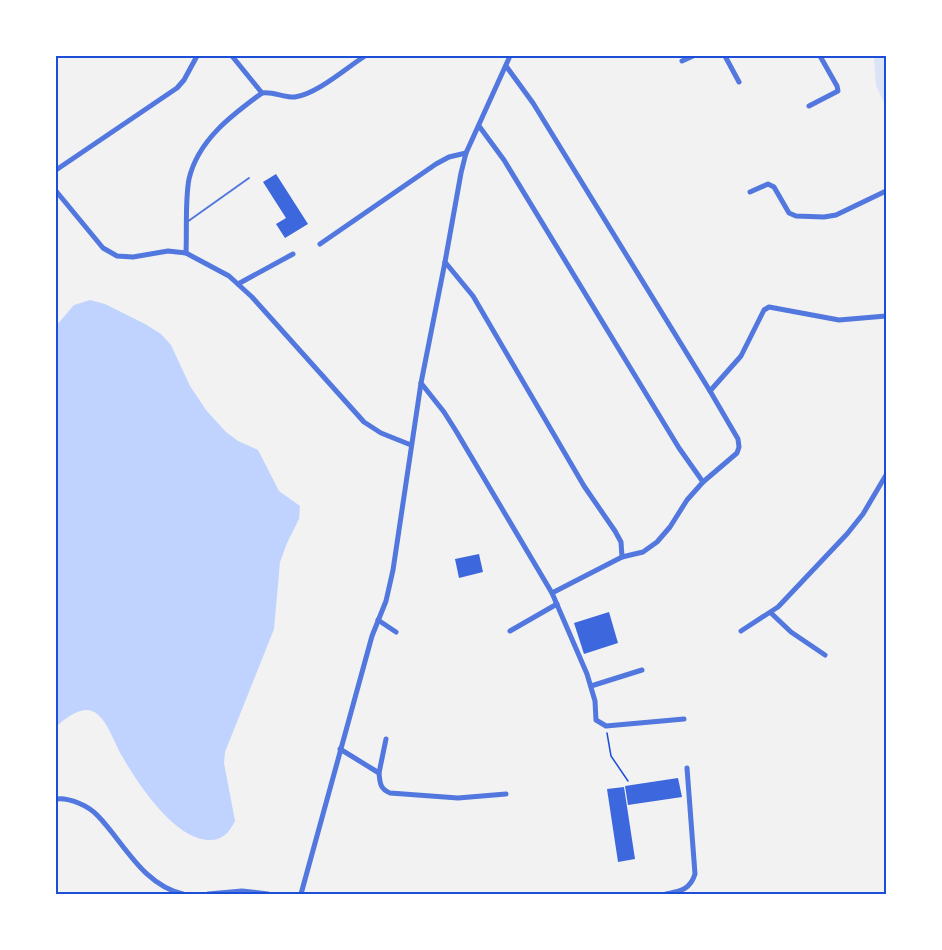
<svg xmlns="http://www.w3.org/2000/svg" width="942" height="950" font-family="'DejaVu Sans',sans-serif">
	<rect width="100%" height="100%" fill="#f2f2f2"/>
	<polygon fill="#dbe4f7" points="874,56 886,56 886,106 876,86"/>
	<path fill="#bfd3fe" d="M90 300 105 304 145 324 161 334 171 345 190 386 206 410 226 432 238 441 258 450 279 491 300 506 299 519 287 543 280 562 274 629 225 752 224 763 235 821C229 833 222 841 207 840 173 837 138 784 122 756 114 743 107 717 92 711 80 706 64 719 56 727V326L74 305Z"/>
	<g fill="#3d67dc">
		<polygon points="276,174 308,224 285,238 276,224 286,218 263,182"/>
		<polygon points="479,554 483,572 459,578 455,559"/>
		<polygon points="609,612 618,643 584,654 574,623"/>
		<polygon points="678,778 682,797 628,805 625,786"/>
		<polygon points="624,787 635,859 618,862 607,789"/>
	</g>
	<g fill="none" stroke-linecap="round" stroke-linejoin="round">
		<polyline stroke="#1d4ed8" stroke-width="1.5" points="607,733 611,756 628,781"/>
		<polyline stroke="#5277de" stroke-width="2" points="187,222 249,178"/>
		<g stroke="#5277de" stroke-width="5">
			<polyline points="232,56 262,93"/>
			<polyline points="725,56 739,82"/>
			<polyline points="682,61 693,56"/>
			<polyline points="506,66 533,103 710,391 738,439 739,447 737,453 703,482 687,500 670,527 657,542 643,552 622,557 552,593"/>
			<polyline points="809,106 838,91 837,86 820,56"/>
			<polyline points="479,126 504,160 679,448 703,482"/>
			<polyline points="56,170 177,88 184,80 197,56"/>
			<polyline points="56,191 103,248 117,256 133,257 168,251 186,253 229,276 252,297 364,422 381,433 411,445"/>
			<polyline points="750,192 768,184 774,187 789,213 796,216 824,217 836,215 886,191"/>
			<polyline points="320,244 436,164 449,157 466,153"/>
			<path d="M186 253C187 232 185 199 189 179 198 140 232 115 262 93 273 91 284 98 295 97 317 94 346 68 365 56"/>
			<polyline points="445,262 473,296 584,486 615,531 621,542 622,557"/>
			<polyline points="238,284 293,254"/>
			<polyline points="421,383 444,412 456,431 552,593 587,674 595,701 596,720 606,726 684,719"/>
			<polyline points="710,391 741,356 764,310 769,307 839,320 886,316"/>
			<polyline points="771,613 791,632 825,655"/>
			<polyline points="378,620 396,632"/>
			<polyline points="510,631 557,604"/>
			<polyline points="741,631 778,607 847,534 863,514 886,475"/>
			<polyline points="591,686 642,670"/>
			<path d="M340 749 379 773C380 783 380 789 390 793L458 798 506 794"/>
			<polyline points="379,773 386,739"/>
			<path d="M56 799C69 797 89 806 98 816 124 843 143 885 183 894"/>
			<polyline points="208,894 242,891 268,894"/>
			<polyline points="301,894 372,636 386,601 393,570 421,383 445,262 461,173 466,153 510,56"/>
			<path d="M666 894C680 891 690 890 695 874L687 768"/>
		</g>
	</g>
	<rect width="942" height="950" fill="none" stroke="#ffffff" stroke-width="114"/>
	<rect x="57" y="57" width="828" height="836" fill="none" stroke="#1d4ed8" stroke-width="2"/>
</svg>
